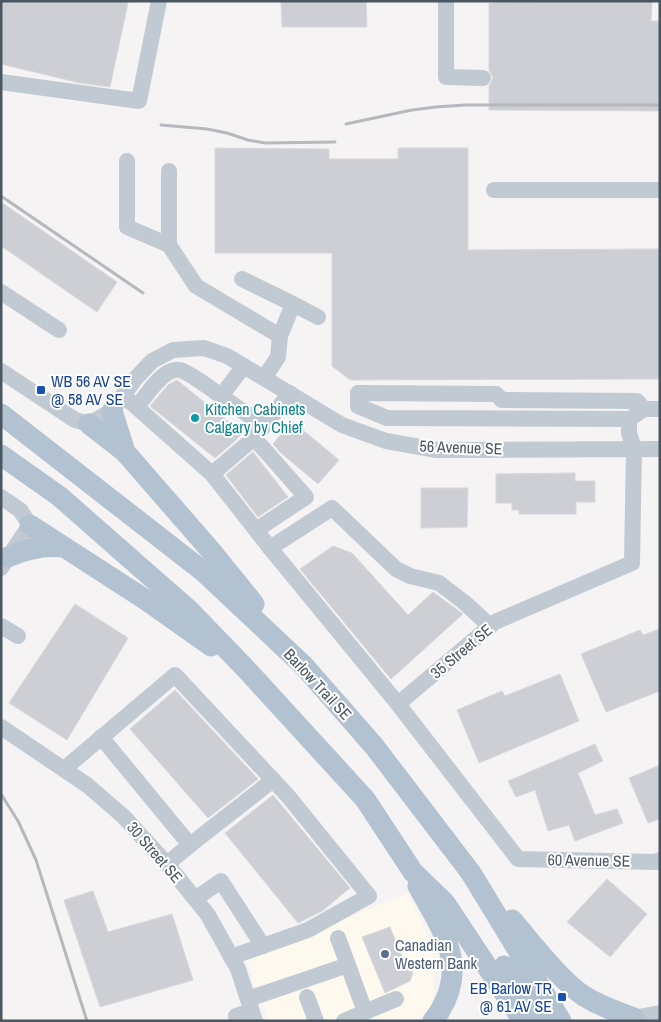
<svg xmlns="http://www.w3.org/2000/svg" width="661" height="1022" font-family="'Archivo Narrow',sans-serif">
	<rect width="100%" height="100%" fill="#f5f3f3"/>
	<polygon fill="#fdf9ef" points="407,893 435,951 432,1007 416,1021 268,1021 246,960"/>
	<g fill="#cdcfd5" stroke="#d7d9de">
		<polygon points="1,1 120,1 128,3 110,87 80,83 1,64"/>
		<polygon points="281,1 366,1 367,27 282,27"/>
		<polygon points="579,1 652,1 651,21 660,21 660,111 489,110 489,86 493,78 489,70 489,3"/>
		<polygon points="215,148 329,149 329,159 398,159 398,148 468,148 468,250 660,249 660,379 350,380 332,366 332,253 215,253"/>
		<polygon points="1,202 117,282 97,312 1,246"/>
		<polygon points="177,380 242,433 236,440 215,458 150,406 168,385"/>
		<polygon points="292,421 339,460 318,484 280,452 273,444"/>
		<polygon points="253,452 288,497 258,517 226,475"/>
		<polygon points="575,473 575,481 595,481 595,502 576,502 576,514 519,514 519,510 512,510 512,503 496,503 496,474"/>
		<polygon points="421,488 468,488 467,527 421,528"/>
		<polygon points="333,546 352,553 408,615 433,592 463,614 391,679 300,569"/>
		<polygon points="75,604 128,638 67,740 9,703"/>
		<polygon points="660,629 660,691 606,712 581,654 640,630 643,635"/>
		<polygon points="560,674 579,721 479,763 457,710 502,691 505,696"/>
		<polygon points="175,690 258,779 208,818 130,729"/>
		<polygon points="595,744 603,761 578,773 595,815 617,809 623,823 575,841 569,825 548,831 535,790 516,797 508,781"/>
		<polygon points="660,765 660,819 648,823 629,778"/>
		<polygon points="273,795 350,888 322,911 298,923 225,833"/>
		<polygon points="607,879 647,914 610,957 567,922"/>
		<polygon points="93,891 108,932 172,914 193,980 100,1007 64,900"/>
		<polygon points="390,927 408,971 413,972 410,981 385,993 362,937"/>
	</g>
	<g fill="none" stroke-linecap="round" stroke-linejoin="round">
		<g stroke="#c1cad2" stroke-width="16">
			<polyline points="446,1 446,77 483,78"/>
			<polyline points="1,82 139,101 159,1"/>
			<polyline points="127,161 127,227 169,245 169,171"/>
			<polyline points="494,190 660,190"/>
			<polyline points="169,245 196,286 280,336 293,304 318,317"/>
			<polyline points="242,279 293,304"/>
			<polyline points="1,292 59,330"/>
			<polyline points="1,371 75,420 89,424 112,411 135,379 152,361 173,350 204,348 227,356 342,425 386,441 437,450 660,449"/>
			<polyline points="264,378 278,357 280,336"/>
			<polyline points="123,395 212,474 270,548"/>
			<polyline points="221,396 264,426 290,393"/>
			<path d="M137 407C146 396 164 366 180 370 188 372 213 390 221 396L244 366"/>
			<polyline points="644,409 637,401 502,400 496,394 358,393 358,406 387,418 629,419 629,433 634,449 632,563 495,622 398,704 518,859 656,862 660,860"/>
			<polyline points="635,415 644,409 660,409"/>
			<polyline points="254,438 306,497 256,530"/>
			<polyline points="212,474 254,438 261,430"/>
			<polyline points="1,497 20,510 30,525 1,568"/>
			<polyline points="1,626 18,636"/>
			<polyline points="398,704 270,548 332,508 396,569 410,576 439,583 465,603 490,626"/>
			<polyline points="1,727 87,785 123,816 167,864 208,915 238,969 255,1021"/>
			<polyline points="101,737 190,845 167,864"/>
			<polyline points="64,769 175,675 288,796 369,896 308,930 231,957"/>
			<polyline points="190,845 273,780"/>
			<polyline points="195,899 221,881 263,946"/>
			<polyline points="307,997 316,1021"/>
			<polyline points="248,999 348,965 338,938"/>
			<polyline points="365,1012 396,999"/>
			<polyline points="236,1016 251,1011"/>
			<polyline points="622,1020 660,1013"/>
			<polyline points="344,1021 365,1012 348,965"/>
		</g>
		<g stroke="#b3c2d1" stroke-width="21">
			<polyline points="112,411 125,452"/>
			<polyline points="1,414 204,572 304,666 374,746 471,873 561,1021"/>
			<polyline points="89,424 125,452 212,552 254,604"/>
			<polyline points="1,455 59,496 190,611 245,668 365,799 413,872 445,903 523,1021"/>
			<polyline points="30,525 146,600 211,646"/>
			<path d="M8 557C26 549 43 545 63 547"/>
			<path d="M418 886C444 933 472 970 433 1021"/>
			<path d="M512 920C532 943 560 980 584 996 600 1006 617 1012 634 1018"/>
			<polyline points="504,966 544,1021"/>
		</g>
		<g stroke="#b5b8bd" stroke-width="3">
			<polyline points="346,124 412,110 436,107 465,105 660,105"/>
			<polyline points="161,125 207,129 227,133 248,140 265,143 335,142"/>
			<polyline points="1,196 143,293"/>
			<polyline points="1,794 18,821 36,860 87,1021"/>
		</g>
	</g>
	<g fill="#1a4fb4" stroke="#fff" stroke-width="2">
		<rect x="36" y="385" width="10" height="10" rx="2.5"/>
		<rect x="557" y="992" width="10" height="10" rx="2.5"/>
	</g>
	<circle fill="#0f9aa8" stroke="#fff" stroke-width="2" cx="195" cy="418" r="5"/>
	<circle fill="#5c6f8a" stroke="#fff" stroke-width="2" cx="385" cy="954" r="5"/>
	<g text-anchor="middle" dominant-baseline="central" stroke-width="4" stroke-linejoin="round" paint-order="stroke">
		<g font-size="16" fill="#164399" stroke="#fff" text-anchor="start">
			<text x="51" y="381">WB 56 AV SE<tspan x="51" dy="18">@ 58 AV SE</tspan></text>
			<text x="552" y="988" text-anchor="end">EB Barlow TR<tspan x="552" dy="18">@ 61 AV SE</tspan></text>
		</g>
		<g font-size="16" fill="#0d838f" stroke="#fff" text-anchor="start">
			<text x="205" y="409">Kitchen Cabinets<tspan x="205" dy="18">Calgary by Chief</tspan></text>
		</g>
		<g font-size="16" fill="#4a5661" stroke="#fff">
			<text transform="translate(461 447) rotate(2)">56 Avenue SE</text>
			<text transform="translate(461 651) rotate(-40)">35 Street SE</text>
			<text transform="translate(318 684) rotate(47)">Barlow Trail SE</text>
			<text transform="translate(155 852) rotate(49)">30 Street SE</text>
			<text transform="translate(589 860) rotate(1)">60 Avenue SE</text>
		</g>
		<g font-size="16" fill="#4e5e75" stroke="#fff" text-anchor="start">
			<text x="395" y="945">Canadian<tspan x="395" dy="18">Western Bank</tspan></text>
		</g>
	</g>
	<rect width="661" height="1022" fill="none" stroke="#4a5661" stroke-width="5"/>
</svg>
